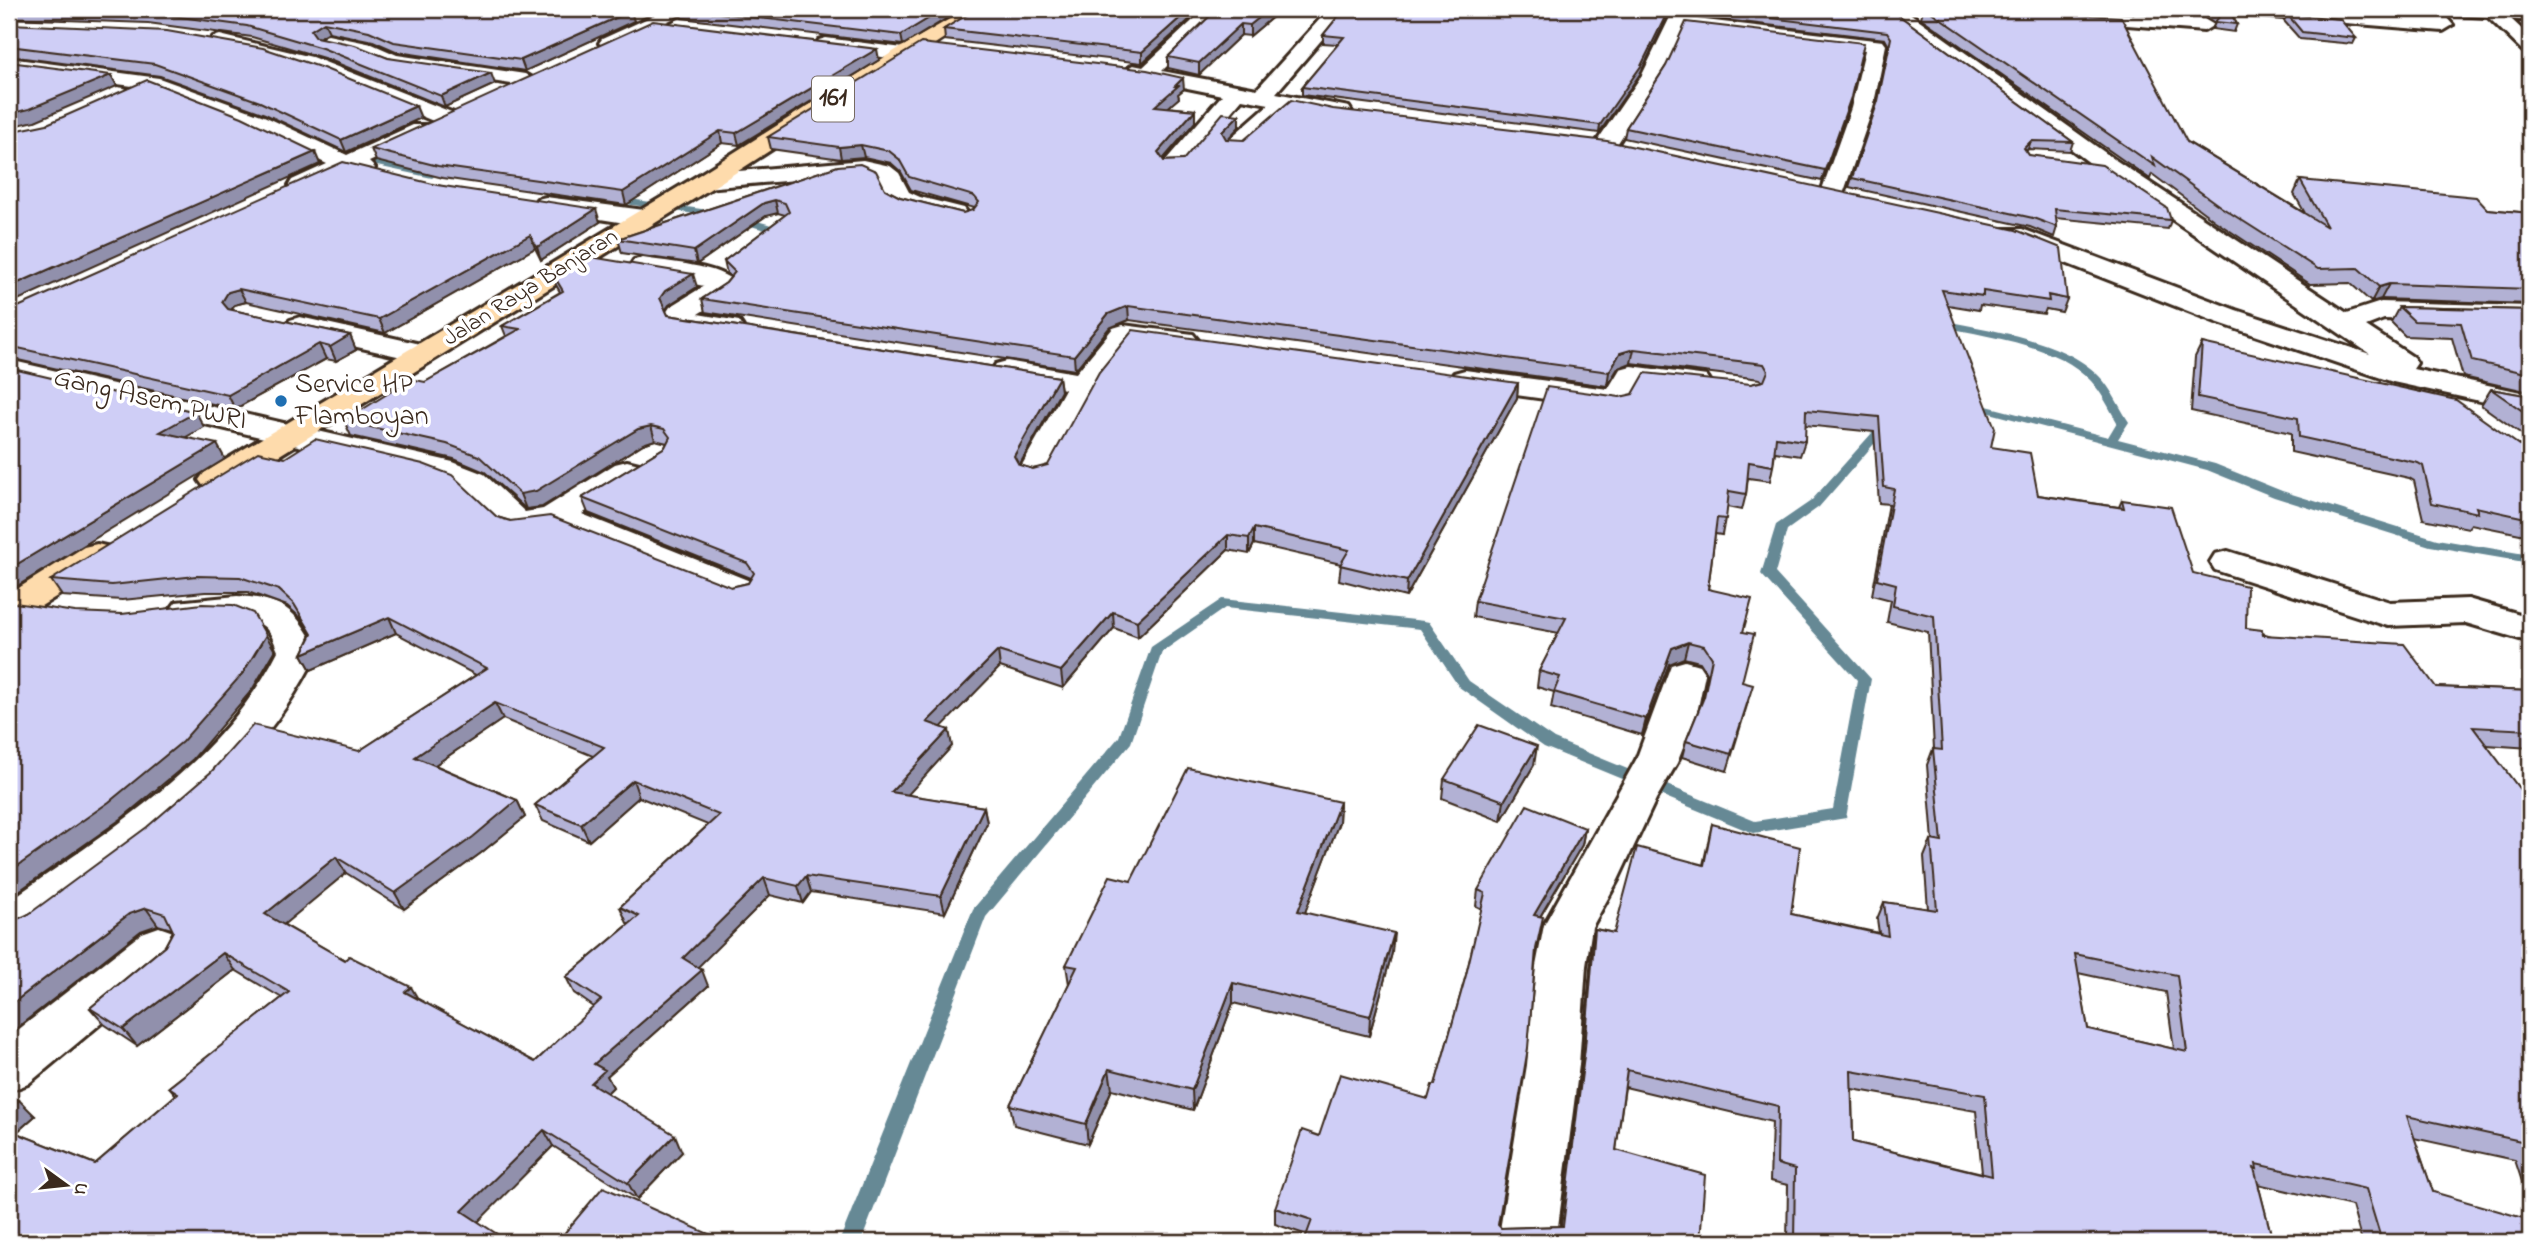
<svg xmlns="http://www.w3.org/2000/svg" width="2539" height="1251" font-family="'Indie Flower',sans-serif">
	<rect width="100%" height="100%" fill="#fff"/>
	<filter id="ink" filterUnits="userSpaceOnUse"><feTurbulence type="fractalNoise" baseFrequency=".0143" numOctaves="2"/><feDisplacementMap in="SourceGraphic" scale="14" xChannelSelector="R" yChannelSelector="G"/><feConvolveMatrix kernelMatrix="1 2 1 2 8 2 1 2 1" color-interpolation-filters="sRGB"/></filter>
	<g filter="url(#ink)">
		<g fill="none" stroke-linecap="round" stroke-linejoin="round">
			<g fill="#668995" fill-rule="evenodd">
				<polygon points="329,141 335,141 374,160 436,175 432,178 368,164 329,145"/>
				<polygon points="615,197 723,212 768,224 791,233 786,236 723,218 612,202 612,198"/>
				<path d="M1940 320C1989 330 2063 339 2099 376 2112 389 2119 407 2129 422L2118 439 2215 464 2282 491 2437 539 2530 555V563L2430 546 2274 497 2207 470 1967 407 1965 405 1971 402 2108 437 2117 422C2109 408 2102 393 2091 381 2057 343 1984 337 1936 325V321Z"/>
				<polygon points="1891,424 1897,428 1880,437 1819,507 1787,530 1775,573 1871,679 1846,818 1754,833 1748,831 1544,747 1459,687 1420,629 1225,608 1162,652 1131,743 986,917 861,1242 839,1242 973,909 1119,737 1151,647 1222,599 1424,621 1429,622 1469,681 1554,739 1755,821 1833,809 1857,680 1761,574 1776,525 1811,501 1872,433"/>
			</g>
			<defs>
				<g id="minor">
					<polygon points="668,9 692,9 616,47 609,49 599,43 602,39"/>
					<polygon points="1205,9 1224,9 1162,71 1257,89 1329,9 1348,9 1276,93 1349,107 1352,112 1349,117 1341,119 1290,108 1244,150 1228,150 1225,145 1228,140 1269,104 1242,99 1181,171 1165,171 1161,166 1165,161 1222,95 1133,77 1123,71 1133,65 1143,67"/>
					<polygon points="1674,9 1692,9 1688,18 1883,41 1886,45 1873,108 1841,200 1823,200 1820,195 1851,108 1865,50 1683,29 1662,75 1614,149 1598,149 1595,144 1642,75"/>
					<polygon points="1883,9 1904,9 2114,159 2347,313 2381,302 2530,306 2530,323 2384,319 2366,326 2413,357 2417,363 2413,369 2530,394 2530,412 2393,382 2216,322 2004,239 2000,234 2004,229 2022,229 2236,310 2370,354 2098,169"/>
					<polygon points="2237,9 2312,9 2427,18 2420,9 2439,9 2453,25 2443,31 2246,15"/>
					<polygon points="2447,9 2530,9 2530,21 2511,19 2530,37 2530,53 2523,51 2488,17 2456,15"/>
					<polygon points="2070,10 2204,19 2214,25 2204,31 2063,20 2061,16"/>
					<polygon points="220,35 312,57 454,113 457,118 446,125 438,123 298,65 213,45 210,41 213,37"/>
					<polygon points="328,35 372,44 397,55 525,74 535,80 525,86 392,66 360,53 321,45 318,41 321,37"/>
					<polygon points="826,38 903,48 913,54 903,60 819,48 816,44 819,40"/>
					<path d="M9 58 159 78 264 116 347 155 413 125H429L432 130 429 135 369 162 375 168 371 173C363 175 358 171 350 172 329 173 315 196 292 190L289 185 292 180 327 164 248 126 148 88 9 70Z"/>
					<path d="M863 160 890 166 899 173 909 192 920 197 964 208 968 213 964 218C946 223 906 214 891 202 886 197 883 188 880 181L863 174 706 188 697 186 694 181 697 176 706 174Z"/>
					<polygon points="546,197 644,210 653,213 657,218 653,223 644,226 537,209 534,204 537,199"/>
					<path d="M643 258C666 262 722 265 736 284L728 295 698 314 739 321 743 327 739 333 729 336 672 326 666 313 670 307 704 286 634 272 630 266 634 260Z"/>
					<polygon points="300,317 434,347 439,353 434,359 424,362 290,332 286,326 290,320"/>
					<polygon points="1123,325 1193,334 1198,340 1193,346 1183,349 1131,343 1098,385 1047,479 1035,482 1023,479 1018,472 1065,389 996,376 992,370 996,364 1007,361 1076,373 1113,328"/>
					<polygon points="9,360 453,462 484,474 525,512 543,509 615,464 627,461 639,464 644,471 639,478 582,514 750,581 756,589 750,597 737,600 556,529 516,534 504,530 460,488 430,477 9,378"/>
					<polygon points="1631,366 1707,376 1711,382 1707,388 1696,391 1641,385 1628,407 1617,409 1465,388 1454,385 1450,379 1454,373 1465,370 1608,389 1620,369"/>
					<polygon points="2228,551 2390,602 2468,599 2530,617 2530,642 2466,623 2388,626 2375,622 2215,570 2210,562 2215,554"/>
					<path d="M237 596C285 599 296 610 318 651 256 781 138 856 26 939L9 945V901C108 831 222 763 278 651 275 645 273 636 268 631 252 609 200 625 176 618L170 610 176 602Z"/>
					<polygon points="1685,661 1699,665 1705,674 1697,713 1677,763 1656,799 1618,880 1592,927 1586,966 1579,1065 1556,1242 1498,1242 1527,1065 1536,966 1544,925 1636,760 1671,665"/>
					<polygon points="159,927 176,933 183,947 176,961 28,1084 9,1091 9,1037 142,933"/>
				</g>
				<g id="major">
					<polygon points="967,9 989,9 715,186 228,487 216,490 204,487 199,480 204,473 697,176 896,50"/>
					<polygon points="97,544 110,547 115,555 110,563 22,618 9,622 9,594 84,547"/>
				</g>
			</defs>
			<use href="#minor" stroke="#3b2a1e" stroke-width="6"/>
			<use href="#major" stroke="#3b2a1e" stroke-width="6"/>
			<use href="#minor" fill="#fff" fill-rule="evenodd"/>
			<use href="#major" fill="#fedbac" fill-rule="evenodd"/>
		</g>
		<g fill="#b2b1d4" stroke="#3b2a1e" stroke-width="2" fill-rule="evenodd">
			<polygon points="9,9 613,9 634,21 525,71 398,52 373,41 329,32 320,38 388,58 495,84 445,107 327,59 252,37 148,23 9,18"/>
			<polygon points="679,9 962,9 903,45 682,18"/>
			<polygon points="977,9 1201,9 1142,63 945,40 944,29"/>
			<polygon points="1217,9 1282,9 1250,36 1241,35 1199,75 1168,68 1168,57"/>
			<polygon points="1344,9 1640,74 1599,133 1302,95 1302,87 1338,44 1323,43 1323,35"/>
			<polygon points="1693,9 1890,9 2073,142 2070,151 2028,149 2026,151 2029,155 2171,220 2168,229 2056,218 2057,227 2054,237 2030,227 1849,187 1876,104 1889,46 1885,39 1692,16"/>
			<polygon points="1923,9 1968,9 2305,213 2294,194 2300,180 2487,209 2530,213 2530,304 2381,299 2371,302 2350,283 2310,284 2215,221 2152,174 2150,179 1921,18"/>
			<polygon points="2059,9 2228,9 2237,24 2234,32 2212,29 2215,23 2204,16"/>
			<polygon points="2287,14 2356,38 2353,44 2300,39 2284,21"/>
			<polygon points="9,24 421,118 346,152 265,114 160,76 9,56"/>
			<polygon points="879,60 739,145 722,143 626,205 443,178 376,161 371,149"/>
			<polygon points="1666,66 1848,107 1822,181 1624,138 1626,128"/>
			<path d="M1184 89 1178 94 1179 98 1168 107 1195 110V122L1163 159 1164 161 1183 160 1239 127 1227 139 2067 299 2062 312 2046 309 2044 314 1980 305 1979 310 1948 305 1991 447 2038 495 2119 507 2122 500 2246 628 2436 687 2530 691V748L2486 745 2530 803V1206L2515 1160 2414 1138 2433 1192 2530 1242H2362L2352 1206 2258 1184 2273 1242H1787L1788 1185 1770 1181 1772 1122 1625 1087 1616 1150 1700 1242 1307 1235 1275 1224V1208L1319 1136 1428 1099 1435 1085 1466 975 1482 909 1476 906 1478 890 1585 828 1582 845 1540 917 1536 951 1498 1225 1501 1228 1561 1226 1582 1065 1592 946 1595 929 1614 933 1703 865 1712 824 1791 914 1879 933 1877 919 1884 902 1928 909 1924 857 1931 840 1933 841 1927 765 1933 749H1934L1928 632 1887 622 1891 600 1872 595 1889 504 1879 503 1874 432 1805 425V441L1800 456 1775 452 1773 466 1770 481 1748 478 1746 494 1742 510 1727 507 1722 535 1715 534 1708 589 1743 632 1742 682 1748 702 1727 771 1682 757 1686 741 1702 701 1708 675 1700 662 1684 658 1669 664 1642 735 1551 708 1554 692 1537 687 1539 671 1559 633 1473 617 1475 601 1620 397 1751 384 1762 381 1760 379 1631 363 1618 368 1607 386 1129 320 1109 328 1075 370 705 312 702 299 726 283 731 277 727 274 724 261 785 215 778 213 766 216 697 264 622 253 618 239 838 166 900 197 963 213 973 210 974 208 911 190 901 172 891 163 864 157 841 159 771 149 768 137ZM2078 973 2166 992 2174 1049 2088 1029ZM1852 1089 1976 1111 1982 1173 1853 1142Z"/>
			<polygon points="437,185 600,222 541,260 535,248 385,333 246,302 234,305 232,310 350,335 356,350 336,361 326,359 235,409 9,358 9,311"/>
			<path d="M551 271 697 287 669 305 665 310 668 315 1059 377 1061 391 1019 465 1033 469 1518 383 1517 398 1406 597 1339 580 1341 564 1254 544 1249 554 1228 550 1138 637 1114 628 1063 688 1000 667 941 727 952 746 907 795 984 807 987 823 945 913 811 892 803 903 770 895 697 967 708 986 607 1076 613 1087 607 1093 682 1152 637 1199 553 1146 478 1221 9 1242V1096L35 1116 16 1133 95 1164 176 1095 169 1087 282 998 235 970 137 1046 104 1024 90 1008 165 946 173 931 172 929 158 925 141 931 29 914 359 751 476 675 396 633 311 670 302 654 311 635 303 620 287 606 248 592H205L122 600 62 596 51 580 497 517 731 587 748 583 751 578 588 513 582 498 665 447 667 443 655 440 643 444 542 507 526 509 485 472 454 459 351 436 344 421 425 382 506 336 502 326 560 292 556 285ZM503 719 593 756 535 805 543 821 589 841 639 797 708 825 620 907 627 923 629 924 566 977 574 993 594 1007 535 1062 345 960 283 924 346 873 404 909 481 853 525 817 517 800 435 765Z"/>
			<polygon points="2399,307 2530,310 2530,392 2463,377 2452,338 2405,336 2391,322"/>
			<polygon points="2202,343 2530,453 2530,536 2471,524 2468,528 2423,519 2414,481 2409,478 2291,452 2291,433 2191,411 2195,357"/>
			<polygon points="2491,389 2530,396 2530,440 2481,405"/>
			<polygon points="1534,765 1501,821 1442,798 1444,779"/>
			<polygon points="1340,802 1339,822 1305,912 1392,953 1369,1036 1233,1003 1193,1110 1112,1089 1088,1144 1014,1125 1010,1105 1069,984 1066,965 1131,881"/>
		</g>
		<g fill="#9190ac" stroke="#3b2a1e" stroke-width="2">
			<polygon points="944,9 962,9 903,45 901,35"/>
			<polygon points="1190,9 1201,9 1142,63 1142,52"/>
			<polygon points="1270,9 1282,9 1250,36 1250,25"/>
			<polygon points="1669,9 1671,9 1640,74 1599,133 1600,125"/>
			<polygon points="631,11 634,21 525,71 521,60"/>
			<polygon points="324,22 329,32 315,40 311,30"/>
			<polygon points="1241,24 1241,35 1199,75 1199,63"/>
			<polygon points="877,49 879,60 739,145 736,133"/>
			<polygon points="491,73 495,84 445,107 441,96"/>
			<polygon points="111,75 117,86 35,121 9,127 9,114"/>
			<polygon points="1183,78 1184,89 1178,94 1179,98 1156,118 1155,106"/>
			<polygon points="1851,97 1848,107 1822,181 1825,170"/>
			<polygon points="416,106 421,118 346,152 341,140"/>
			<polygon points="1195,110 1195,122 1159,164 1158,152"/>
			<polygon points="1239,115 1239,127 1223,144 1222,132"/>
			<polygon points="720,131 722,143 626,205 623,192"/>
			<polygon points="2031,141 2028,149 2021,157 2024,148"/>
			<polygon points="861,145 864,157 841,159 839,147"/>
			<polygon points="315,152 320,164 9,304 9,287"/>
			<polygon points="775,200 778,213 766,216 697,264 694,251 764,203"/>
			<polygon points="596,209 600,222 541,260 537,247"/>
			<polygon points="530,235 535,248 385,333 379,319"/>
			<polygon points="693,274 697,287 669,305 664,312 660,298 665,291"/>
			<polygon points="2389,284 2381,299 2371,302 2379,287"/>
			<polygon points="239,289 246,302 234,305 229,315 222,302 228,292"/>
			<polygon points="1128,306 1129,320 1109,328 1075,370 1074,356 1108,314"/>
			<polygon points="350,335 356,350 336,361 330,347"/>
			<polygon points="319,344 326,359 235,409 228,395"/>
			<polygon points="1634,349 1631,363 1618,368 1607,386 1609,372 1620,353"/>
			<polygon points="1059,377 1061,391 1016,471 1014,456"/>
			<polygon points="1518,383 1517,398 1406,597 1407,581"/>
			<polygon points="196,412 204,427 168,447 160,432"/>
			<polygon points="651,426 655,440 643,444 542,507 526,509 520,494 638,429"/>
			<polygon points="217,444 225,459 9,591 9,569"/>
			<polygon points="1254,528 1254,544 1249,554 1249,538"/>
			<polygon points="1228,535 1228,550 1138,637 1137,621"/>
			<polygon points="1113,612 1114,628 1063,688 1061,671"/>
			<polygon points="389,617 396,633 311,670 302,654"/>
			<polygon points="266,635 275,651 252,690 193,759 121,819 9,898 9,872"/>
			<polygon points="1688,642 1684,658 1669,664 1642,735 1646,719 1672,648"/>
			<polygon points="998,651 1000,667 930,739 927,722"/>
			<polygon points="495,703 503,719 423,773 415,757"/>
			<polygon points="949,730 952,746 895,809 891,792"/>
			<polygon points="1537,746 1534,765 1501,821 1504,801"/>
			<polygon points="633,780 639,797 589,841 581,824"/>
			<polygon points="517,800 525,817 481,853 404,909 395,893"/>
			<polygon points="1340,802 1339,822 1298,931 1298,911"/>
			<polygon points="984,807 987,823 945,913 941,896"/>
			<polygon points="1585,828 1582,845 1531,932 1534,915"/>
			<polygon points="336,857 346,873 276,931 265,914"/>
			<polygon points="806,876 811,892 803,903 798,886"/>
			<polygon points="764,878 770,895 690,975 683,958"/>
			<polygon points="146,908 158,925 141,931 9,1034 9,1006 129,914"/>
			<polygon points="1394,933 1392,953 1369,1036 1370,1016"/>
			<polygon points="223,953 235,970 137,1046 123,1029"/>
			<polygon points="702,970 708,986 607,1076 613,1087 600,1100 591,1083 594,1064"/>
			<polygon points="1233,983 1233,1003 1193,1110 1192,1090"/>
			<polygon points="411,987 421,1004 405,992"/>
			<polygon points="1109,1069 1112,1089 1088,1144 1086,1124"/>
			<polygon points="19,1100 35,1116 9,1139 9,1109"/>
			<polygon points="544,1130 553,1146 473,1227 462,1211"/>
			<polygon points="675,1135 682,1152 637,1199 628,1183"/>
		</g>
		<g fill="#cfcef6" stroke="#3b2a1e" stroke-width="2" fill-rule="evenodd">
			<polygon points="33,9 613,9 631,11 521,60 394,42 369,31 324,22 311,30 316,37 355,45 388,58 491,73 441,96 322,48 247,26 143,12"/>
			<polygon points="686,9 944,9 901,35"/>
			<polygon points="977,9 1190,9 1142,52 944,29"/>
			<polygon points="1217,9 1270,9 1250,25 1241,24 1199,63 1168,57"/>
			<polygon points="1344,9 1669,9 1641,66 1600,125 1302,87 1344,37 1323,35"/>
			<polygon points="1696,9 1890,9 2073,142 2031,141 2024,148 2029,155 2102,165 2167,208 2171,220 2055,209 2057,227 2033,218 1852,178 1878,101 1891,38 1887,32"/>
			<polygon points="1927,9 1968,9 2121,17 2187,142 2327,227 2300,180 2476,197 2487,209 2530,213 2530,289 2389,284 2379,287 2358,268 2318,269 2221,207 2152,157 2155,166"/>
			<polygon points="2202,9 2228,9 2237,24 2215,22 2219,17 2207,9"/>
			<polygon points="2287,14 2340,19 2356,38 2302,32"/>
			<polygon points="653,21 877,49 736,133 720,131 623,192 438,166 371,149"/>
			<polygon points="1686,22 1864,43 1851,97 1825,170 1626,128 1666,66"/>
			<polygon points="9,24 167,31 263,48 323,68 416,106 341,140 260,102 155,64 9,46"/>
			<path d="M921 43 1147 70 1183 78 1175 86H1178L1155 106 1195 110 1158 152 1164 161 1183 160 1223 113 1239 115 1222 132 1226 139 1244 140 1291 100 1333 109 1607 141 2016 230 2061 248 2067 299 2048 295 2049 301 1983 291V296L1942 290 1995 428 1991 447 2030 453 2038 495 2124 508 2122 500 2171 507 2193 573 2247 586 2246 628 2262 630 2263 635 2404 644 2436 687 2530 691V730L2473 727 2530 803V1143L2407 1116 2433 1192 2530 1220V1242H2382L2366 1189 2256 1164 2257 1169 2254 1168 2273 1242H1794L1795 1169 1777 1164 1778 1106 1627 1070 1616 1150 1705 1175 1700 1242H1304L1312 1220 1275 1208 1302 1130 1319 1136 1340 1074 1428 1099 1432 1085H1435L1466 975 1485 893 1478 890 1527 805 1585 828 1534 915 1543 917 1536 949 1528 1048 1498 1225 1501 1228 1563 1226 1585 1048 1595 929 1614 933 1637 847 1704 865 1712 824 1800 847 1791 914 1888 936 1884 902 1937 910 1931 840 1942 842 1933 749 1942 750 1934 616 1893 606 1896 584 1877 579 1894 489 1884 487 1879 417 1806 410 1805 441 1776 437 1773 466 1749 462 1746 494 1729 491 1726 519 1717 518 1708 589 1752 599 1743 632 1754 634 1742 682 1753 685 1731 754 1686 741 1704 697 1712 658 1704 646 1688 642 1672 648 1646 719 1554 692 1560 677 1539 671 1566 618 1475 601 1547 387 1620 397 1633 394 1645 373 1751 384 1764 381 1768 371 1764 364 1634 349 1620 353 1609 372 1128 306 1108 314 1074 356 702 299 726 283 735 272 724 261 789 212 785 203 775 200 764 203 694 251 618 239 838 166 860 164 876 171 885 189 900 197 963 213 973 210 979 202 974 196 909 177 899 159 889 151 861 145 839 147 768 137ZM2075 954 2177 975 2187 1052 2088 1029ZM1851 1071 1985 1095 1992 1176 1853 1142Z"/>
			<polygon points="9,62 111,75 29,109 9,114"/>
			<polygon points="147,80 242,117 315,152 9,287 9,132 47,124"/>
			<polygon points="343,162 437,185 596,209 537,247 530,235 379,319 239,289 228,292 222,302 228,309 350,335 330,347 319,344 228,395 9,346 9,311"/>
			<path d="M579 255 693 274 665 291 660 298 668 315 1059 377 1014 456 1019 465 1033 469 1048 465 1099 372 1133 330 1518 383 1407 581 1340 565 1349 550 1254 528 1249 538 1228 535 1137 621 1113 612 1061 671 998 651 927 722 949 730 891 792 984 807 941 896 806 876 798 886 764 878 683 958 702 970 594 1064 605 1070 591 1083 675 1135 628 1183 544 1130 462 1211 509 1242H9V1130L95 1164 178 1093 169 1087 289 992 223 953 123 1029 90 1008 165 946 173 931 165 914 146 908 129 914 9 1006V923L29 914 147 827 211 772 253 725 359 751 487 668 389 617 302 654 312 634 294 604 279 590 240 577 196 576 112 585 51 580 258 452 285 458 315 439 423 464 452 475 497 517 510 521 550 516 731 587 748 583 754 573 747 563 582 498 665 447 670 437 664 429 651 426 638 429 536 491 520 494 479 456 447 444 344 421 411 379 425 382 520 329 502 326 563 291 551 271ZM495 703 604 747 535 805 581 824 633 780 719 815 620 907 639 916 566 977 601 1000 535 1062 405 992 411 987 349 956 345 960 265 914 336 857 395 893 473 837 517 800 415 757Z"/>
			<polygon points="2399,307 2530,310 2530,374 2472,361 2461,323 2414,321"/>
			<polygon points="2202,343 2456,400 2530,453 2530,519 2476,507 2478,513 2432,503 2423,466 2418,463 2299,437 2298,418 2198,397"/>
			<polygon points="9,368 196,412 160,432 217,444 9,569"/>
			<polygon points="2491,389 2530,396 2530,416"/>
			<polygon points="15,603 75,612 122,614 202,604 233,605 253,613 266,635 243,673 182,742 109,802 9,872 9,605"/>
			<polygon points="1479,725 1537,746 1504,801 1444,779"/>
			<polygon points="1188,768 1340,802 1298,911 1394,933 1370,1016 1233,983 1192,1090 1109,1069 1086,1124 1010,1105 1077,967 1066,965 1110,876 1131,881"/>
			<polygon points="9,1096 19,1100 9,1109"/>
			<polygon points="603,1187 720,1239 717,1242 557,1242"/>
		</g>
	</g>
	<circle fill="#1f6fb2" stroke="#fff" stroke-width="2.5" cx="281" cy="401" r="7"/>
	<g text-anchor="middle" dominant-baseline="central" stroke-width="7" stroke-linejoin="round" paint-order="stroke">
		<g font-size="23" fill="#3b2a1e" stroke="#fff">
			<text transform="translate(531 288) rotate(-32)">Jalan Raya Banjaran</text>
		</g>
		<rect fill="#fff" stroke="#766a62" stroke-width="2" x="812" y="76.5" width="42" height="45" rx="5"/>
		<g font-size="26" font-weight="bold" fill="#3b2a1e">
			<text x="833" y="99">161</text>
		</g>
		<g font-size="28" fill="#3b2a1e" stroke="#fff" text-anchor="start">
			<text x="295" y="385">Service HP<tspan x="295" dy="32">Flamboyan</tspan></text>
		</g>
		<g font-size="28" fill="#3b2a1e" stroke="#fff">
			<text transform="translate(150 400) rotate(13)">Gang Asem PWRI</text>
		</g>
	</g>
	<rect width="2539" height="1251" fill="none" stroke="#fff" stroke-width="35"/>
	<rect x="18" y="18" width="2504" height="1216" fill="none" stroke="#3b2a1e" stroke-width="2.5" filter="url(#ink)"/>
	<g transform="translate(66 1185) rotate(105)" stroke="#ffffff" stroke-width="5" paint-order="stroke">
	<path d="M0-5L12 26L0 18L-12 26Z" fill="#3b2a1e"/>
	<text y="-10" font-size="19" font-weight="bold" text-anchor="middle" fill="#3b2a1e">U</text>
	</g>
</svg>
